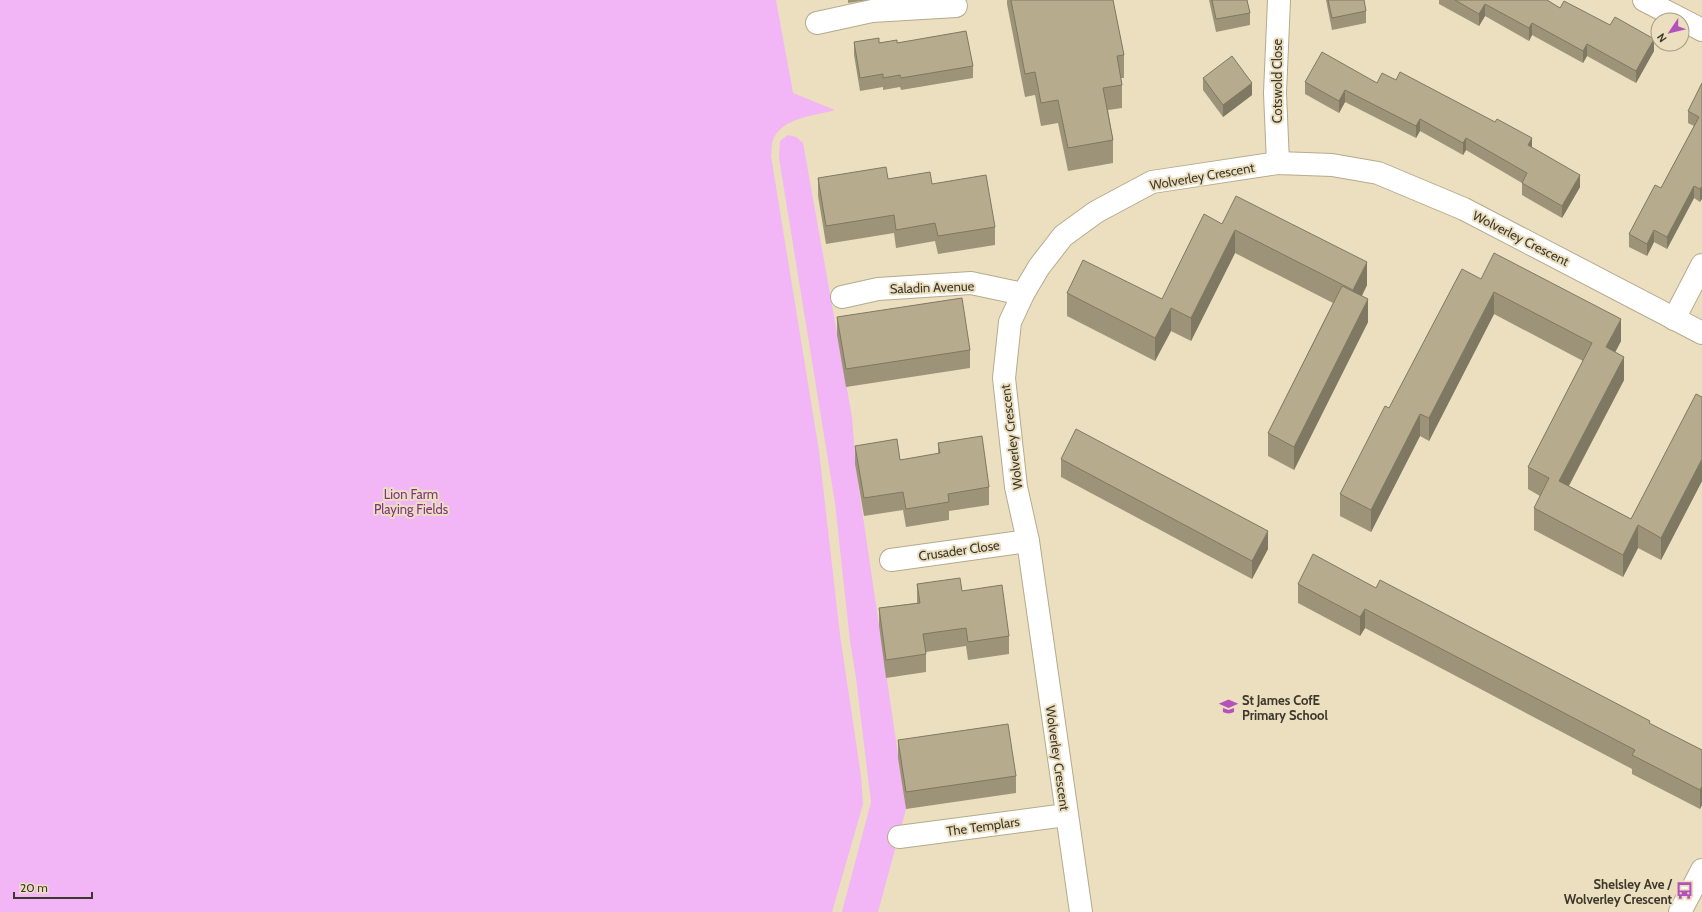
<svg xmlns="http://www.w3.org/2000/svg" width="1702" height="912" font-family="Cabin,sans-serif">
	<rect width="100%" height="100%" fill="#ebdfbf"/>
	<g fill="#f2b5f6">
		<path d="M0 0H776L793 93 835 110C815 116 782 117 773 140 771 145 772 151 771 156L819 451 840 635 861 776 863 804 832 912H0Z"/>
		<polygon points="788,135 796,137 803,143 852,417 856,469 906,809 878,912 842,912 871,802 856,678 850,641 835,503 779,158 780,141"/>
	</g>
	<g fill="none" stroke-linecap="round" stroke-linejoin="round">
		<defs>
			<g id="minor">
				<polyline points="1644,0 1702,30"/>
				<polyline points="817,23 872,11 956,6"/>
				<polyline points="1278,163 1275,93 1279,0"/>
				<polyline points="842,297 878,289 971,283 1023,294"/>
				<polyline points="1674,319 1702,265"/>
				<polyline points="891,560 1028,541"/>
				<polyline points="899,837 1066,815"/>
				<polyline points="1081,912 1028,541 1016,487 1004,378 1010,322 1023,294 1039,267 1063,236 1096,212 1152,182 1278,163 1332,165 1378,173 1464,209 1702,333"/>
			</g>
			<polyline id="tertiary" points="1680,912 1702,870"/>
		</defs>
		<use href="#minor" stroke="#b5aa8c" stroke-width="24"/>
		<use href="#tertiary" stroke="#b5aa8c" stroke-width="24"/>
		<use href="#minor" stroke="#fff" stroke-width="22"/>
		<use href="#tertiary" stroke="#fff" stroke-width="22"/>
	</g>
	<g fill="#9d9378">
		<polygon points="848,0 868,0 848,3"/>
		<polygon points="1007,0 1113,0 1124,55 1124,78 1121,78 1122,85 1122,108 1108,110 1113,140 1113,163 1068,171 1058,123 1041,126 1035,95 1025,97 1007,4"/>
		<polygon points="1209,0 1247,0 1250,13 1250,25 1216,32"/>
		<polygon points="1326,0 1364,0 1366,11 1366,23 1332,30"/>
		<polygon points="1439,0 1547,0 1560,8 1654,51 1636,83 1587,56 1583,63 1532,35 1529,41 1485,16 1479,26 1439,4"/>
		<polygon points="854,42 897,43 973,66 973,78 901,90 900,87 883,90 883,87 860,91 854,55"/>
		<polygon points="1203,78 1252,95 1223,117 1203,90"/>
		<polygon points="1305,82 1377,83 1532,148 1580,187 1562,218 1522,195 1522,183 1466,150 1463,155 1420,131 1416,138 1345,102 1339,113 1305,94"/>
		<polygon points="1702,83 1700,202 1694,198 1667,249 1654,242 1647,256 1629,247 1629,234 1661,188 1694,126 1688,123 1688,111"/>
		<polygon points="818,178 888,179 932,184 995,227 995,245 938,254 935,241 896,248 894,233 826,244 818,196"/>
		<polygon points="1222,224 1367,285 1362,296 1368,322 1294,470 1268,456 1268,433 1333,303 1235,253 1191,341 1171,331 1155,361 1067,316 1067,293 1162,299"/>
		<polygon points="1481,279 1621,341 1615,352 1624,380 1569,486 1631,519 1702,397 1702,481 1661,560 1638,548 1623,577 1534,530 1534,508 1540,496 1528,489 1528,467 1583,361 1494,314 1429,441 1420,436 1371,532 1340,516 1340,494 1389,408"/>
		<polygon points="837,317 970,350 970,368 846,387 837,335"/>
		<polygon points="938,443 989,487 989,505 949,511 949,520 906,527 903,510 864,516 855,464 855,446 900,460 938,454"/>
		<polygon points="1061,459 1268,549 1252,579 1061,477"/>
		<polygon points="917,584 962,591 1009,636 1009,654 968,660 966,646 926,652 926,672 886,678 879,626 879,608 917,603"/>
		<polygon points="1298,584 1376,588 1650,724 1702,750 1702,805 1700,809 1632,774 1632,769 1365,628 1360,636 1298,603"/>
		<polygon points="898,740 1016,776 1016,793 906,809 898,758"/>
	</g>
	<g fill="#7f7862">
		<polygon points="1485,4 1485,16 1479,26 1479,14"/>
		<polygon points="1532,23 1532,35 1529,41 1529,28"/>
		<polygon points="1654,39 1654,51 1636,83 1636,71"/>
		<polygon points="1587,44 1587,56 1583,63 1583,51"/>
		<polygon points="1252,83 1252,95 1223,117 1223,105"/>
		<polygon points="1345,90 1345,102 1339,113 1339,101"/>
		<polygon points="1420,119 1420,131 1416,138 1416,126"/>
		<polygon points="1466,138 1466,150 1463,155 1463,143"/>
		<polygon points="1532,138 1532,151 1528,145"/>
		<polygon points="1580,175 1580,187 1562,218 1562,206"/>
		<polygon points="1694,186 1694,198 1667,249 1667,237"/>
		<polygon points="1702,186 1702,199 1700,202 1700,189"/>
		<polygon points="1235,230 1235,253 1191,341 1191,318"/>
		<polygon points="1654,230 1654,242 1647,256 1647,244"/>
		<polygon points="1367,262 1367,285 1353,313 1353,290"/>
		<polygon points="1494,292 1494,314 1429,441 1429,418"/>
		<polygon points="1368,299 1368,322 1294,470 1294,447"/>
		<polygon points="1171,308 1171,331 1155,361 1155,338"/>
		<polygon points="1621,319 1621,341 1606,370 1606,347"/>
		<polygon points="1624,357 1624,380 1559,504 1559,481"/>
		<polygon points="1420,414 1420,436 1371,532 1371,510"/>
		<polygon points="1702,459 1702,481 1661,560 1661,538"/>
		<polygon points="1638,525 1638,548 1623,577 1623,555"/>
		<polygon points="1268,531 1268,549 1252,579 1252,561"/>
		<polygon points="1365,609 1365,628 1360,636 1360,617"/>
		<polygon points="1702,786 1702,805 1700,809 1700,790"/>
	</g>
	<g fill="#b6ab8c" stroke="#7f7862">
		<polygon points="1011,0 1113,0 1124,55 1117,56 1122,85 1103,88 1113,140 1068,148 1058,100 1041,103 1035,72 1025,74"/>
		<polygon points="1212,0 1247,0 1250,13 1216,19"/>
		<polygon points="1328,0 1364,0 1366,11 1332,18"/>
		<polygon points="1455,0 1547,0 1560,8 1564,1 1610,25 1615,17 1654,39 1636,71 1587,44 1583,51 1532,23 1529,28 1485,4 1479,14"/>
		<polygon points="966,31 973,66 901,78 900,75 883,78 883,74 860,78 854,42 879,38 879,43 897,40 897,43"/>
		<polygon points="1322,52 1377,83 1382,73 1396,80 1400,72 1495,122 1497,119 1532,138 1528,145 1580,175 1562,206 1522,183 1527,173 1466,138 1463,143 1420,119 1416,126 1345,90 1339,101 1305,82"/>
		<polygon points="1232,56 1252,83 1223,105 1203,78"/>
		<polygon points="1702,83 1702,186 1700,189 1694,186 1667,237 1654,230 1647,244 1629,234 1655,185 1661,188 1699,117 1688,111"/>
		<polygon points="886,167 888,179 930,172 932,184 986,175 995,227 938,236 935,223 896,230 894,215 826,226 818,178"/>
		<polygon points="1236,196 1367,262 1353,290 1235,230 1191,318 1171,308 1155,338 1067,293 1083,260 1162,299 1204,214 1222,224"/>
		<polygon points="1494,253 1621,319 1606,347 1624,357 1559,481 1631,519 1696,394 1702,397 1702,459 1661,538 1638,525 1623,555 1534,508 1549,478 1528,467 1592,343 1494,292 1429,418 1420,414 1371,510 1340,494 1385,406 1389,408 1462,269 1481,279"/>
		<polygon points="1342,286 1368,299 1294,447 1268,433"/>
		<polygon points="962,298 970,350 846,369 837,317"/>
		<polygon points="1076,429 1268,531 1252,561 1061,459"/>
		<polygon points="982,436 989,487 948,494 949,502 906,509 903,492 864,498 855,446 897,439 900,460 940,453 938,443"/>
		<polygon points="1313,554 1376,588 1380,580 1650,721 1649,723 1702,750 1702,786 1700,790 1632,755 1635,750 1365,609 1360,617 1298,584"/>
		<polygon points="960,578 962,591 1002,585 1009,636 968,642 966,628 923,634 926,654 886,660 879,608 920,603 917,584"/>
		<polygon points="1008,724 1016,776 906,792 898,740"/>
	</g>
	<defs>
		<symbol id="school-bare" viewBox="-9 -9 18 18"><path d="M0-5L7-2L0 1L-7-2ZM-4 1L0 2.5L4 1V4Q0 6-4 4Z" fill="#b352ba" stroke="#ebdfbf" stroke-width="2.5" paint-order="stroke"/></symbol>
		<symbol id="bus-bare" viewBox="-9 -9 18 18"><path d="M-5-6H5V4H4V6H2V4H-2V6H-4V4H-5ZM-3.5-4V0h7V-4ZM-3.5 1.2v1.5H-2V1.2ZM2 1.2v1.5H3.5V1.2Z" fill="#b352ba" stroke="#ebdfbf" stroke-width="2.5" paint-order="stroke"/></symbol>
	</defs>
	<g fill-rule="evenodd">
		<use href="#school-bare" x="1216" y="694" width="25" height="25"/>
		<use href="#bus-bare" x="1672" y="878" width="25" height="25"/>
	</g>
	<g text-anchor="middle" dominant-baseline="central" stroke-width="4" stroke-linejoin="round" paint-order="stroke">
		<g font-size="13" fill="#3d382b" stroke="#ebdfbf">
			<text transform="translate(1277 81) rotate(-90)">Cotswold Close</text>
			<text transform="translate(1202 176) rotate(-10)">Wolverley Crescent</text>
			<text transform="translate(1521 238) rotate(27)">Wolverley Crescent</text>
			<text transform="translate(932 287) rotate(-2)">Saladin Avenue</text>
			<text transform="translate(1011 437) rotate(-97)">Wolverley Crescent</text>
			<text transform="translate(959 550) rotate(-8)">Crusader Close</text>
			<text transform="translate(1058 758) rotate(82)">Wolverley Crescent</text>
			<text transform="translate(983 826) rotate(-8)">The Templars</text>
		</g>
		<g font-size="13" fill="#7e3384" stroke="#ebdfbf">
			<text x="411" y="494">Lion Farm<tspan x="411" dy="15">Playing Fields</tspan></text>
		</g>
		<g font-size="13" font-weight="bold" fill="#3d382b" stroke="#ebdfbf" text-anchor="start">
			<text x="1242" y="700">St James CofE<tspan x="1242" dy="15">Primary School</tspan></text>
			<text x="1672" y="884" text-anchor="end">Shelsley Ave /<tspan x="1672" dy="15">Wolverley Crescent</tspan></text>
		</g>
	</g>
	<g transform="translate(1670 32) rotate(235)"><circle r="19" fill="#ebdfbf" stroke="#a59c84"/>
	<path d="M0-3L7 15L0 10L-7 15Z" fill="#b352ba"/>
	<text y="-6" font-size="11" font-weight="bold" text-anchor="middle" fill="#3d382b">N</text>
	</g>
	<path d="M14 892v6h78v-6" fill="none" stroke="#3d382b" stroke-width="2"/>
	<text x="20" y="892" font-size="12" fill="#3d382b" stroke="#ebdfbf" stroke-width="3" paint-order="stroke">20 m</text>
</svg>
